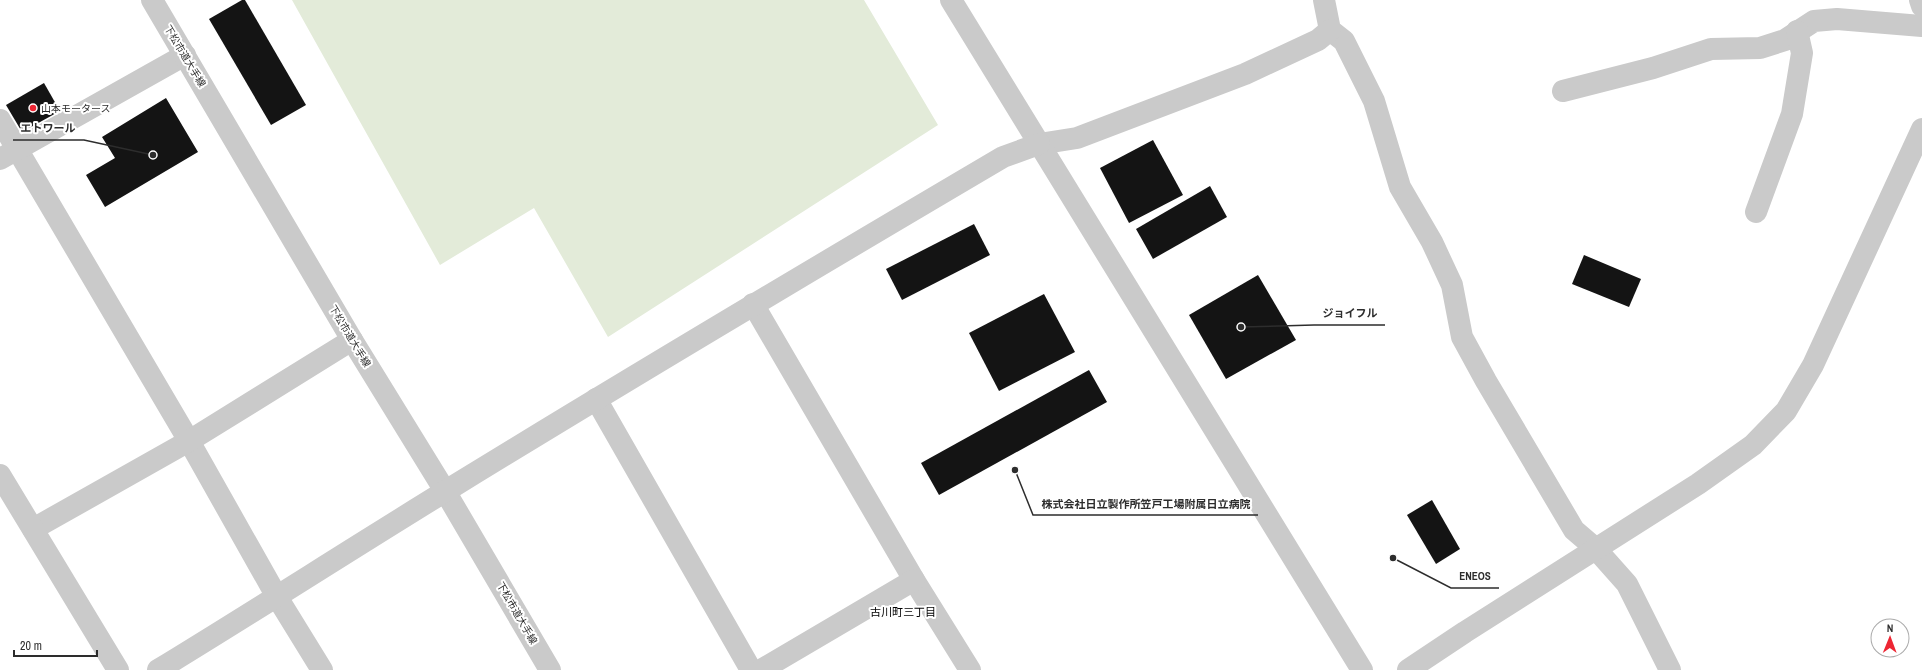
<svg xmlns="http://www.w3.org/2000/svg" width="1922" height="670" font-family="'Archivo Narrow','Noto Sans JP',sans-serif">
	<rect width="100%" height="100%" fill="#fff"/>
	<polygon fill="#e3ebd9" points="292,0 864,0 938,125 608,337 534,208 440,265"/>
	<g fill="#141414">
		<polygon points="242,0 245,0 306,105 271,125 209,19"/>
		<polygon points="44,83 60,111 22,132 6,105"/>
		<polygon points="166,98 198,152 105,207 86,175 115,158 102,137"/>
		<polygon points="1153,140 1183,195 1129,223 1100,168"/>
		<polygon points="1210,186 1227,217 1153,259 1136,229"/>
		<polygon points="974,224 990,255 902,300 886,269"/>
		<polygon points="1584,255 1641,279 1629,307 1572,284"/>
		<polygon points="1258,275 1296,340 1226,379 1189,315"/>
		<polygon points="1044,294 1075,352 999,391 969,333"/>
		<polygon points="1089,370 1107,402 939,495 921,463"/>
		<polygon points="1432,500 1460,549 1436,564 1407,515"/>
	</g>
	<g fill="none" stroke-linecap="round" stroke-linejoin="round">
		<g stroke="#cacaca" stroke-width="22">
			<polyline points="1324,0 1330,30 1344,41 1374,101 1400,187 1432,242 1452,285 1462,337 1486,381 1574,530 1595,548 1627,584 1670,670"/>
			<polyline points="1920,0 1922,6"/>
			<polyline points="1563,91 1653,68 1711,49 1760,48 1785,40 1814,21 1837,19 1922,26"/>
			<polyline points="0,120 189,441 277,597 322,670"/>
			<polyline points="1039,144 1077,138 1245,74 1318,40 1330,30"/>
			<polyline points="0,159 185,55"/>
			<polyline points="1756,212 1792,114 1802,53 1797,31"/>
			<polyline points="753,304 914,580 970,670"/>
			<polyline points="596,399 751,670"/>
			<polyline points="33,529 189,441 352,340"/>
			<polyline points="761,670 914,580"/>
		</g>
		<g stroke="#cacaca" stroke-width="22">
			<polyline points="152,0 352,340 445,491 550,670"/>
			<polyline points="951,0 1362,670"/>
			<polyline points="0,475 118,670"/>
			<path d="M158 670C255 611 351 549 449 489 633 376 818 266 1003 157L1039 144"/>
			<polyline points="1408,670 1465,632 1698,484 1753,445 1786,411 1813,365 1922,129"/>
		</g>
	</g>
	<circle fill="#ed2633" stroke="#fff" stroke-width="1.5" cx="33" cy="108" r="4"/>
	<g text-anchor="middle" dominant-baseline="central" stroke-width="4" stroke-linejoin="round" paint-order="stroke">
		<g font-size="10" fill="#2d2d2d" stroke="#fff">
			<text transform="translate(185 56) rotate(59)">下松市道大手線</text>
			<text transform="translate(350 336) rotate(59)">下松市道大手線</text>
			<text transform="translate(517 613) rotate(60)">下松市道大手線</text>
		</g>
		<g font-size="10" fill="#2d2d2d" stroke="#fff" text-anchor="start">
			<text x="41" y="108">山本モータース</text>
		</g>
		<g font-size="11" fill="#000" stroke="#fff">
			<text x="903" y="612">古川町三丁目</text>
		</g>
	</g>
	<path fill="none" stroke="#2d2d2d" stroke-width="1.5" d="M153 155L84 140H13M1241 327L1314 325H1385M1015 470L1033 515H1258M1393 558L1451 588H1499"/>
	<g fill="#2d2d2d" stroke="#fff" stroke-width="1.5">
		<circle cx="153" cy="155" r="4"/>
		<circle cx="1241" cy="327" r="4"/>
		<circle cx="1015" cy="470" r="4"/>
		<circle cx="1393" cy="558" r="4"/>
	</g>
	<g font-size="11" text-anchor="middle" font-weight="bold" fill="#2d2d2d" stroke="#fff" stroke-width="4" stroke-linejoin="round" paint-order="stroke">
		<text x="48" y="132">エトワール</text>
		<text x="1350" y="317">ジョイフル</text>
		<text x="1146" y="508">株式会社日立製作所笠戸工場附属日立病院</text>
		<text x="1475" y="580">ENEOS</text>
	</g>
	<g transform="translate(1890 638) rotate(1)"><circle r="19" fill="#ffffff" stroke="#ababab"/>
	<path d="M0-3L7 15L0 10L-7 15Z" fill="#ed2633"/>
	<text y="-6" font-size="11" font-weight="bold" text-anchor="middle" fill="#2d2d2d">N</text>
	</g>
	<path d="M14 650v6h83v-6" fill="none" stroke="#2d2d2d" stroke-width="2"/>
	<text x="20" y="650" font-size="12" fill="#2d2d2d" stroke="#ffffff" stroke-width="3" paint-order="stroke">20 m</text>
</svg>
